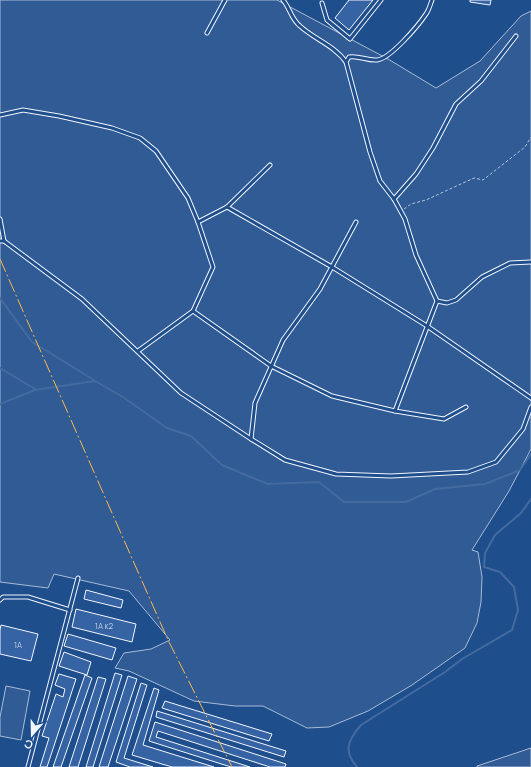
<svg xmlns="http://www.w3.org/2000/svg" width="531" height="767" font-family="Manrope,sans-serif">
	<rect width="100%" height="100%" fill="#1f4e8c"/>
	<g fill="#305b95" stroke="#a8bbd7">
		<polygon points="0,0 277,0 388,59 436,88 480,61 521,16 531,11 531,449 509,491 472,550 478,552 482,577 481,602 477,623 465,648 412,685 368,711 329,727 307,728 263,706 235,706 194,701 129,671 115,668 124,653 151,649 170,640 129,591 54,574 48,588 0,582"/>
		<polygon points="6,686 30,691 21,740 0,736 0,717"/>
		<polygon points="531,748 531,767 477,767 477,766"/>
	</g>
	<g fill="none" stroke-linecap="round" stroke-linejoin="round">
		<g stroke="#446ba0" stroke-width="2">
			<polyline points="0,298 32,342 94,380"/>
			<polyline points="0,368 35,389"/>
			<polyline points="0,404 35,390 95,381 123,397 167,428 191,436 222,465 268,484 319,482 344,502 406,502 435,489 485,484 520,470 531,454"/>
			<path d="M357 767C343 751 348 740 361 725L445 672 462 659 512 630 518 610 514 587 500 572 484 567 485 553 495 535 521 513 531 499"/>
		</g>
	</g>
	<g fill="#3563a3" stroke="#f2f6ff">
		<polygon points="349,0 373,0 349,30 335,18"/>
		<polygon points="470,0 491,0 490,5 470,2"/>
		<polygon points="86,590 123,600 121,608 84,599"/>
		<polygon points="76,609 136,624 132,642 72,627"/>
		<polygon points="1,625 38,634 31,661 0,654 0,630"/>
		<polygon points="68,634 116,648 112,660 64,646"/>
		<polygon points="64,652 91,662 87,675 59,666"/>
		<polygon points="115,673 122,675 93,767 86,767"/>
		<polygon points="59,674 76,679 47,767 40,767 49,738 42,736 56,694 63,697 65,689 55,685"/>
		<polygon points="85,675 92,678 61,767 53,767"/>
		<polygon points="128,676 137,679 108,767 99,767"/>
		<polygon points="98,677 106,679 78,767 69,767"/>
		<polygon points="141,683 147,685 124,758 153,767 130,767 116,762"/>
		<polygon points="154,688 159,690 143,745 214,767 172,767 132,755"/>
		<polygon points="165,701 272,734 269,741 162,708"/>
		<polygon points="157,711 286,751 284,757 156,717"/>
		<polygon points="155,722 286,764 285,767 270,767 158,731 156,737 250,767 231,767 149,741"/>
	</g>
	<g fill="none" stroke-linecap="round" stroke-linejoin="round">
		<defs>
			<g id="lane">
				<path d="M283 0C290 8 291 19 300 26 314 39 335 46 346 62L370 152 380 181 394 199 405 219 416 255 437 301 395 411"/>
				<polyline points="322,3 327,20 350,39 381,0"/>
				<polyline points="207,33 225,0"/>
				<path d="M346 62 349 57C358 55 367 61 377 60 390 59 418 26 426 14 429 10 430 5 432 0"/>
				<polyline points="0,115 23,110 59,116 112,128 140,138 156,151 188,198 198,222 213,267 193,311 138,351"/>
				<polyline points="394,199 416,174 433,148 456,104 481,81 516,36"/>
				<polyline points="227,207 332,267 427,326 531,398"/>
				<polyline points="0,219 4,241"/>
				<polyline points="198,222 227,207 270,165"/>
				<polyline points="0,241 4,241 82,299 181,393 251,439 285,460 336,474 391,476 468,472 496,462 523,429 531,407"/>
				<polyline points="437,301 447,303 456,300 482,277 510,263 531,262"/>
				<polyline points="193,311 271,366 332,396 395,411 444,419 466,407"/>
				<polyline points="251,439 255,403 283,340 320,289 356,222"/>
				<polyline points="0,600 3,597 28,597 70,610"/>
				<polyline points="28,767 78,578"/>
			</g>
		</defs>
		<use href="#lane" stroke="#f2f6ff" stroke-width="5"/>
		<polyline stroke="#b3c4dc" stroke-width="1" stroke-dasharray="3 2" stroke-linecap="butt" points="404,209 411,204 426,200 474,178 483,180 525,147 531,137"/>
		<use href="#lane" stroke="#1f4e8c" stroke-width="3"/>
		<polyline stroke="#ffb74d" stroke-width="1" stroke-dasharray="14 3 2 3" stroke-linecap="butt" points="0,259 168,640 232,767"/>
	</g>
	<g text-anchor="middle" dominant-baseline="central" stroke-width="3" stroke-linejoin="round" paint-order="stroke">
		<g font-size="8" fill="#c3d1e8">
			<text x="104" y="625">1А к2</text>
			<text x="18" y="644">1А</text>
		</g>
	</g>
	<g transform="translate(32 735) rotate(200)" stroke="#1f4e8c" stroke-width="3" paint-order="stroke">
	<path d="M0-3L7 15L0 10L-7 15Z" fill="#f2f6ff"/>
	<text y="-6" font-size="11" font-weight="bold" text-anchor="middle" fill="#f2f6ff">С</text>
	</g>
</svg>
